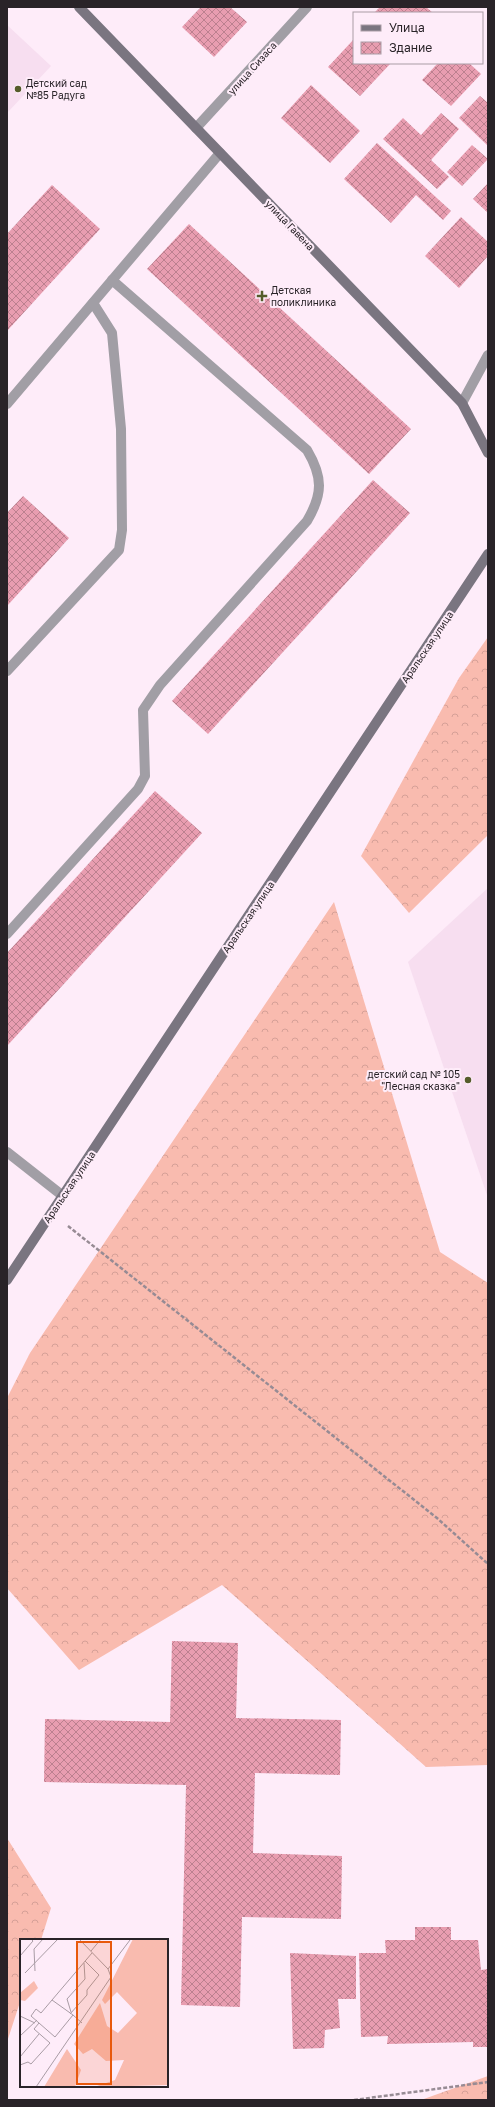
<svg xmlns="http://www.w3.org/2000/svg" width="495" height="2107" font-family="'Golos Text',sans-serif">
	<defs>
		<pattern id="forest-crowns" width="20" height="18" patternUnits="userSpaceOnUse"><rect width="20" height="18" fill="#f9bbaf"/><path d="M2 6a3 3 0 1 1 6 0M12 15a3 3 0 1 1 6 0" fill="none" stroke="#d5a097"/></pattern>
		<pattern id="building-cross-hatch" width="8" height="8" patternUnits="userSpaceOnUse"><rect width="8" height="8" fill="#e89db0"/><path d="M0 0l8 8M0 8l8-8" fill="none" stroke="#bc808f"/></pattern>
	</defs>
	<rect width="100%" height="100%" fill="#feecf9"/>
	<g fill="#f7def0">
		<polygon points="7,25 51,66 7,113"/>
		<polygon points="488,888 488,1198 408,962"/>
	</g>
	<g fill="url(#forest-crowns)">
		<polygon points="488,637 488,835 409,913 361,856 459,678"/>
		<polygon points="334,902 440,1252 488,1283 488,1765 426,1767 222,1585 79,1670 7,1588 7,1398 30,1353"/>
		<polygon points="7,1838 51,1908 41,1940 21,1940 21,1999 7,2042"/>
		<polygon points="488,2076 488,2100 421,2100"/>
	</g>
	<g fill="url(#building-cross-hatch)">
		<polygon points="201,7 230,7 247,22 214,57 182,27"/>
		<polygon points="380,7 426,7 433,13 374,13"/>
		<polygon points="354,39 354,63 391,63 360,96 328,67"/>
		<polygon points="438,63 469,63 481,74 451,106 422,80"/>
		<polygon points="311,85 360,131 330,163 281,118"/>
		<polygon points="480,96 488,103 488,146 459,118"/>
		<polygon points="441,113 459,129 431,160 449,177 437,189 383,139 403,118 421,135"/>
		<polygon points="377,143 451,211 443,220 416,195 391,223 344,179"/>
		<polygon points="472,145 488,159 462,186 447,172"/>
		<polygon points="488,183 488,213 473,199"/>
		<polygon points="52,185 100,229 7,331 7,234"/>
		<polygon points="461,217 488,242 488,256 459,288 425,256"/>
		<polygon points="189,224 411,429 369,474 147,269"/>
		<polygon points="373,480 410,513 208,734 172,701"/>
		<polygon points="23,496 69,538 7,606 7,513"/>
		<polygon points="155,791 202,833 7,1046 7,953"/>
		<polygon points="172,1641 238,1643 236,1718 341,1720 340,1775 255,1773 253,1853 342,1856 341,1919 242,1917 240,2007 181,2005 186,1785 44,1782 45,1719 170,1722"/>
		<polygon points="415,1927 451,1927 451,1940 478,1940 481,1970 488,1969 488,2047 473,2047 473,2042 387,2044 388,2036 361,2037 359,1953 386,1953 385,1940 415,1940"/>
		<polygon points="290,1953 356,1956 356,1999 338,1999 340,2028 325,2030 324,2048 293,2049"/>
	</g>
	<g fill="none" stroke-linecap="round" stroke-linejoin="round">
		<g stroke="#978b94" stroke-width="2.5" stroke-dasharray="4 2" stroke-linecap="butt">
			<polyline points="68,1226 437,1518 488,1564"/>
			<polyline points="354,2100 488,2082"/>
		</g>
		<g stroke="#a19ea5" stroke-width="10">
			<polyline points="7,404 220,153"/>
			<polyline points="7,671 119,550 122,530 121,429 112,333 93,303"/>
			<path d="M7 934 138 789 145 776 143 710 160 685 307 521C323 494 323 477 307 450L112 280"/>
			<polyline points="7,1152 63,1196"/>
		</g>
		<g stroke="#a19ea5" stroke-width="10">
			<polyline points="196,128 307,7"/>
			<polyline points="462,403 488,355"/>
		</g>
		<g stroke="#7a7580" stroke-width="10">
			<polyline points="79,7 462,403 488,453"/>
			<polyline points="7,1280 488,554"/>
		</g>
	</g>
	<g fill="#555c2a" stroke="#feecf9" stroke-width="1.5">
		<circle cx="18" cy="89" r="4"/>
		<path d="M260 290h4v4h4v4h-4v4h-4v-4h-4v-4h4z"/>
		<circle cx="468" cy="1080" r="4"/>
	</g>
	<g text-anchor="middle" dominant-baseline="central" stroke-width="4" stroke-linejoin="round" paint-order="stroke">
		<g font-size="10" fill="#292328" stroke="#feecf9">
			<text transform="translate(252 68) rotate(-48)">улица Сизаса</text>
			<text transform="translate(290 225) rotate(46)">улица Гавена</text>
			<text transform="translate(427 647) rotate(-56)">Аральская улица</text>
			<text transform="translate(248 917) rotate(-56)">Аральская улица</text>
			<text transform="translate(69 1187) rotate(-56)">Аральская улица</text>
		</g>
		<g font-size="10" fill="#292328" stroke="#feecf9" text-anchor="start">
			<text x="26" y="83">Детский сад<tspan x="26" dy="12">№85 Радуга</tspan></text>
			<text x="271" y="290">Детская<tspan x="271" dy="12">поликлиника</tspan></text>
			<text x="460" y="1074" text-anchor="end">детский сад № 105<tspan x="460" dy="12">"Лесная сказка"</tspan></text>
		</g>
	</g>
	<g transform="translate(20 1939)">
		<rect width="148" height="148" fill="#feecf9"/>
		<path d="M113 0H148V146L74 148 95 141 104 121 86 122 72 110 63 115 54 105 80 64 87 87 98 94 117 74 97 53 85 65 82 61ZM47 110 61 131 55 148H24Z" fill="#f9bbaf"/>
		<path d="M14 42 18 49 5 62 0 61V54Z" fill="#f9bbaf"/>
		<path fill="none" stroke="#a99ca5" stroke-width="1" d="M71 12 81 0M0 17 13 2 11 0M88 30 110 1M15 32 14 10 23 0M5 34 38 0M32 61 72 14M51 73 47 60 65 40 64 24M50 75 67 56V51L79 36 65 22M53 76 35 98 11 77 16 70 21 74 32 61 53 76 62 84M0 77 15 84M0 97 17 81M0 118 19 95M0 126 8 123 11 125 30 104 14 90 19 84M16 148 91 38 88 30 59 0"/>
		<path fill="#e8590c" fill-opacity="0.15" stroke="#e8590c" stroke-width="2" d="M57 3H91V145H57Z"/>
		<rect width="148" height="148" fill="none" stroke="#292328" stroke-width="2"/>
	</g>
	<rect width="495" height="2107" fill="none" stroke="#292328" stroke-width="16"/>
	<rect x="353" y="12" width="130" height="52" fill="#feecf9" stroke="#a99ca5"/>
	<rect x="361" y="25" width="20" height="6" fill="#7a7580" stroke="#a99ca5"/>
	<text x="389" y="32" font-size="12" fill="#292328">Улица</text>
	<rect x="361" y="42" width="20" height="12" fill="url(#building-cross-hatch)" stroke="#a99ca5"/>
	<text x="389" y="52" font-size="12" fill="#292328">Здание</text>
</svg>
